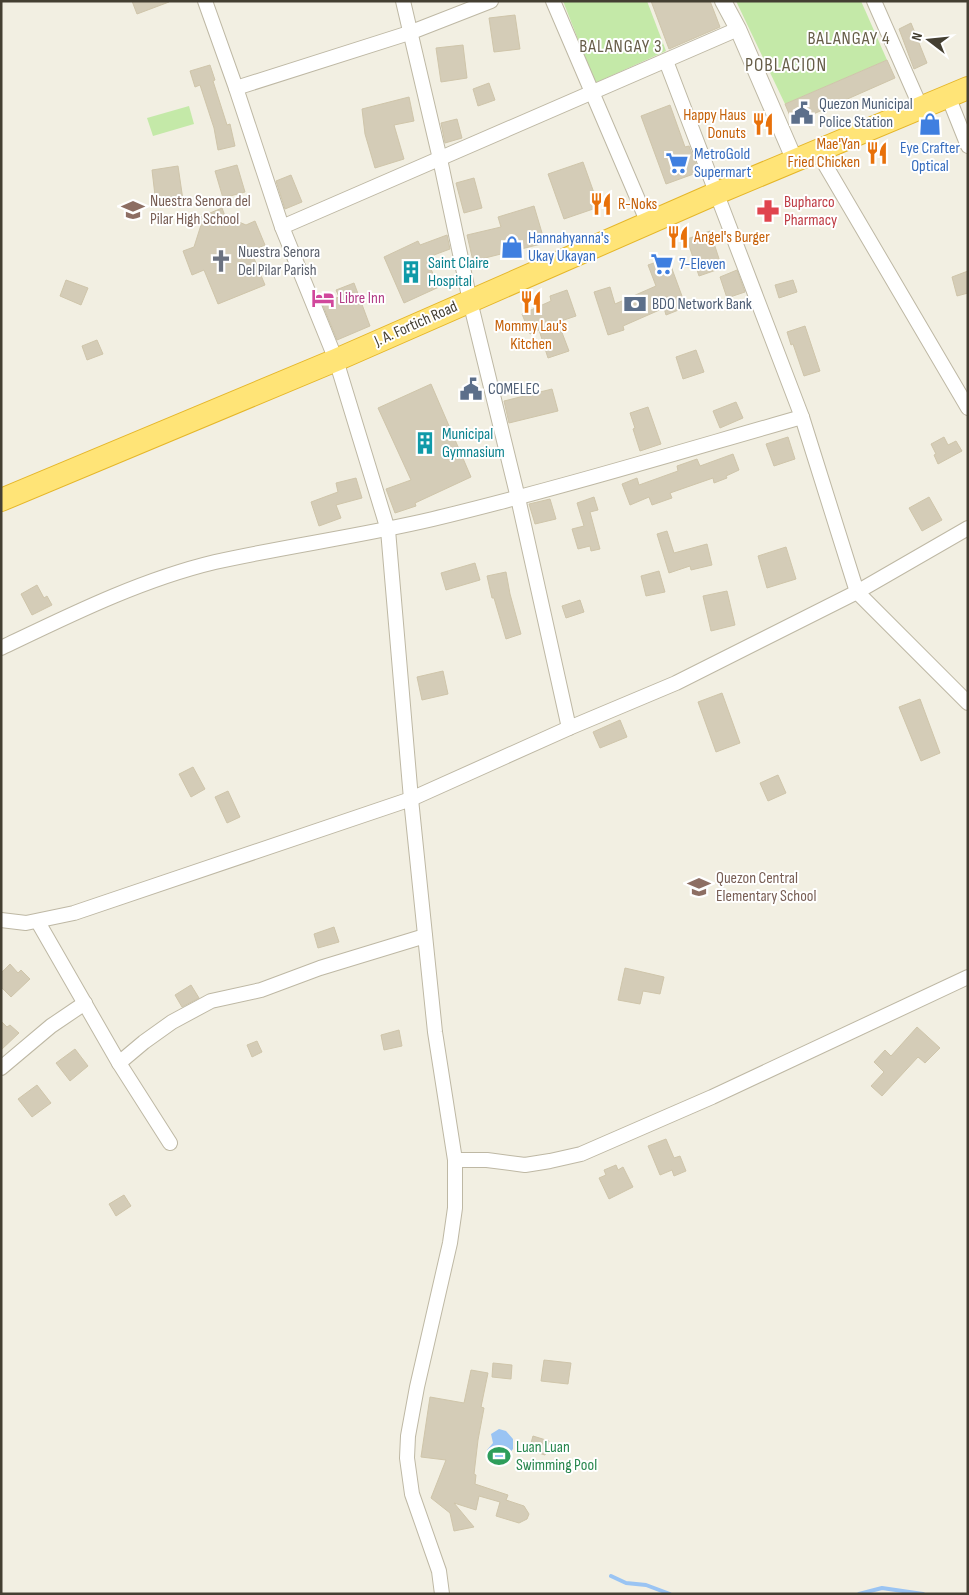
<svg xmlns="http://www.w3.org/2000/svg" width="969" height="1595" font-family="'Sofia Sans Condensed',sans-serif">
	<rect width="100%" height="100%" fill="#f2efe2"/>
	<g fill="#c4e9a8">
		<polygon points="563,1 647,1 666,51 595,83"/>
		<polygon points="736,1 861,1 887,60 785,104"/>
		<polygon points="189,106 194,124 153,136 147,118"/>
	</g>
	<polygon fill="#9ac4f3" points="499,1429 506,1431 513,1439 513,1449 503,1460 496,1460 489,1457 487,1450 493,1443 491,1434"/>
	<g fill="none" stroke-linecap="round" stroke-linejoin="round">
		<g stroke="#9ac4f3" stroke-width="4">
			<polyline points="611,1576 626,1583 646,1585 670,1594"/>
			<polyline points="859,1594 882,1588 923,1594"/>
		</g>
	</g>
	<g fill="#d4ccb7" stroke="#cfc5aa">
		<polygon points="132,1 169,1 169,2 137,14"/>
		<polygon points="651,1 710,1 720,27 669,49"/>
		<polygon points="515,15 520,49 494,52 489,18"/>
		<polygon points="911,23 927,63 914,69 899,29"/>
		<polygon points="463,45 467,78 441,82 436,48"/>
		<polygon points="887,60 895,78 793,123 785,104"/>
		<polygon points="210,65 215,80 213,81 227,125 230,124 235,146 218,150 214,128 200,85 195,87 190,71"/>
		<polygon points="489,83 495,100 478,106 473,89"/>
		<polygon points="409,97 414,121 394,125 404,159 375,168 365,134 362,109"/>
		<polygon points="670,105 685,147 689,146 699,172 666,184 641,116"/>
		<polygon points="457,119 462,138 445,143 441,123"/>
		<polygon points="583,162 599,207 564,219 548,174"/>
		<polygon points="237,165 245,192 223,198 215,171"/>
		<polygon points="178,166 183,200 156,204 152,170"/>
		<polygon points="291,175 302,202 285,209 276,181"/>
		<polygon points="474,178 482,208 464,213 456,183"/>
		<polygon points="534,206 545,243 473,261 467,235 501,227 498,217"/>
		<polygon points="222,208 225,216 246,225 255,221 265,245 251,251 265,285 218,304 204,270 192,275 183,251 194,247 201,225 198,218"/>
		<polygon points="710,231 722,268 699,276 687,239"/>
		<polygon points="447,235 450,249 426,258 439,287 404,303 384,257 418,241 420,245"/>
		<polygon points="668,258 686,307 666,315 664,308 623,326 624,330 608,335 594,292 610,287 615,304 656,286 648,265"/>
		<polygon points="737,270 745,292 727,298 720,277"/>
		<polygon points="968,271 968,293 957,296 952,277"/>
		<polygon points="66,280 88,288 81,305 60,296"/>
		<polygon points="793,280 797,292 779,298 775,285"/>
		<polygon points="354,283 370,326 337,340 322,303 339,297 336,290"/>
		<polygon points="567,290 576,316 558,322 569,351 548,358 539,330 530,334 522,314 551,301 550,296"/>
		<polygon points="805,326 820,371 804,376 793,344 791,345 787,332"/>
		<polygon points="97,340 103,354 87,360 82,346"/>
		<polygon points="696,350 704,372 683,379 676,357"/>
		<polygon points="431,384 471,477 415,503 416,506 395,513 386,489 411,480 378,408"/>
		<polygon points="552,389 558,411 509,423 504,401"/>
		<polygon points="736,402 743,418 720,428 713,411"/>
		<polygon points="648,407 661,444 640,451 633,429 635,428 630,413"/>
		<polygon points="788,437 795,459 774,466 766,444"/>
		<polygon points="944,437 948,445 956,441 962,451 938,464 934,455 936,454 931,444"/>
		<polygon points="733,454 739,470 726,476 727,478 714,483 713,478 670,493 672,498 652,505 649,497 630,505 622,484 637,478 639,485 678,471 677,466 697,459 700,466"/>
		<polygon points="356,478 362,498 336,505 341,518 319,526 311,502 338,492 336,483"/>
		<polygon points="594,497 598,510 590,512 600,549 591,551 590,546 578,549 572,529 584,526 577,503"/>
		<polygon points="929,497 942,520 922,531 909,508"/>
		<polygon points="550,499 556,519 535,524 529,504"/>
		<polygon points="667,531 674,553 707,544 712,565 691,570 690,566 669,573 657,534"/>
		<polygon points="786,547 796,579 767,588 758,556"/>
		<polygon points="475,563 480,580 446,590 441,573"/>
		<polygon points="659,571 665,592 646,596 641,576"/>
		<polygon points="506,572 510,594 521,634 506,639 494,598 492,598 487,576"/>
		<polygon points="37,585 44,598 47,596 52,605 32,615 21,594"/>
		<polygon points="727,591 735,625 711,631 703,596"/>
		<polygon points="580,600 584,612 566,618 562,606"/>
		<polygon points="443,671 448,694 422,700 417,677"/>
		<polygon points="722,693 740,743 716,752 698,702"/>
		<polygon points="920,699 940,753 921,761 899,707"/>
		<polygon points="620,720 627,737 600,748 593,732"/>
		<polygon points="193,767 205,789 191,797 179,774"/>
		<polygon points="778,775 786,793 768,801 760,783"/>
		<polygon points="228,791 240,817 227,823 215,797"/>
		<polygon points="334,927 339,942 318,948 314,934"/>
		<polygon points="10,964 18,973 21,970 30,979 11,997 1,987 1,973"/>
		<polygon points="625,968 664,977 660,994 643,991 640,1004 618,1000"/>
		<polygon points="191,985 199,998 182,1007 175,995"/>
		<polygon points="1,1021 7,1027 10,1025 19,1033 1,1050"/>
		<polygon points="917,1027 940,1048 925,1063 918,1057 882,1096 871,1086 884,1072 874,1062 885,1050 891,1056"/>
		<polygon points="399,1030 402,1046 384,1050 381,1035"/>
		<polygon points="257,1041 262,1052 252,1057 247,1045"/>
		<polygon points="75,1049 88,1066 70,1081 56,1063"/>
		<polygon points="37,1085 51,1103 32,1117 18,1099"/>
		<polygon points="666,1139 674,1158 680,1156 686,1171 674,1176 672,1170 660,1175 648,1146"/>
		<polygon points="616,1165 618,1170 623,1167 633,1187 609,1199 599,1178 606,1175 604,1170"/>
		<polygon points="124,1195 131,1206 116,1216 109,1204"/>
		<polygon points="544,1360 571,1363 568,1384 541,1381"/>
		<polygon points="493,1363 512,1365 511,1379 492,1377"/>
		<polygon points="471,1370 488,1373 481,1407 484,1408 478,1440 474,1474 476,1475 475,1484 508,1495 506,1500 524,1506 529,1514 527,1519 519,1523 496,1516 500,1502 479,1496 476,1510 454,1503 474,1527 454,1531 450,1513 431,1498 446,1460 421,1457 430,1397 464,1403"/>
		<polygon points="533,1436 549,1441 545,1455 529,1450"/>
	</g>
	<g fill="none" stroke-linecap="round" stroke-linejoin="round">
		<defs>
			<g id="minor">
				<polyline points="205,1 236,88 282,227 336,360 388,530 411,799 435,1032 455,1160 455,1208 450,1243 417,1387 408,1436 407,1458 412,1494 439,1571 442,1594"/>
				<polyline points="403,1 440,159 470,301 518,498 569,728"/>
				<polyline points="553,1 648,223"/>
				<polyline points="874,1 921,108"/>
				<polyline points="666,61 802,417 857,592 968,703"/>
				<polyline points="236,88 409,33 491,1"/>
				<polyline points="948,96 968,146"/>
				<polyline points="817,151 968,408"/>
				<polyline points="282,227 738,29"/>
				<path d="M1 648C70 615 140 580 215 562 287 546 361 536 433 519 557 489 679 452 802 417"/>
				<polyline points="1,920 26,923 74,913 411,799 569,728 676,683 857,592 968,528"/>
				<polyline points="38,922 119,1063 170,1143"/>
				<polyline points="119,1063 144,1042 172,1022 211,1001 261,990 320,968 425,936"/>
				<polyline points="1,1068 51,1026 85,1003"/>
				<polyline points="455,1160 487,1160 525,1165 550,1161 581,1154 712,1097 968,977"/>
			</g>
			<polyline id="tertiary" points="723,1 738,29 795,161"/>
			<polyline id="trunk" points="1,500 336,360 717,193 968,88"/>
		</defs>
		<use href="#minor" stroke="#beb8a4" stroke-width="16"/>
		<use href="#tertiary" stroke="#beb8a4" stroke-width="18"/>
		<use href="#trunk" stroke="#e5b629" stroke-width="24"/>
		<use href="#minor" stroke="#fff" stroke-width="14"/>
		<use href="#tertiary" stroke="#fff" stroke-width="16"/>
		<use href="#trunk" stroke="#ffe477" stroke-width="22"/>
	</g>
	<defs>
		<symbol id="civic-bare" viewBox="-9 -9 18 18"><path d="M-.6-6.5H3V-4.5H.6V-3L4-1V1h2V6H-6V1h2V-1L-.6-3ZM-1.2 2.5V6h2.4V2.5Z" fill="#5c6f8a" stroke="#fff" stroke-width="2.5" paint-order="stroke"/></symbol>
		<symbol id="restaurant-bare" viewBox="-9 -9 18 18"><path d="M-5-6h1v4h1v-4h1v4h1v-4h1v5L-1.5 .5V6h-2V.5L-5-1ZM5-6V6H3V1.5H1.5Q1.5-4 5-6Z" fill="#e8710a" stroke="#fff" stroke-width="2.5" paint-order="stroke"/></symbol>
		<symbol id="shop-bare" viewBox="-9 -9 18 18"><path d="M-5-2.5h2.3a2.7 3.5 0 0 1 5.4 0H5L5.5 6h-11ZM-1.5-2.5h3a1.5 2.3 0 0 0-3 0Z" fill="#3f7fe0" stroke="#fff" stroke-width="2.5" paint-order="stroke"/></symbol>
		<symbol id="supermarket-bare" viewBox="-9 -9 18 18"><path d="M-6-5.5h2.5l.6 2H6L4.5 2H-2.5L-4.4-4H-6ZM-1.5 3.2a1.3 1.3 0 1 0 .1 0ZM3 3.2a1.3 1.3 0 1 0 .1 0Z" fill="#3f7fe0" stroke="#fff" stroke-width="2.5" paint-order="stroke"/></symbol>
		<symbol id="school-bare" viewBox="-9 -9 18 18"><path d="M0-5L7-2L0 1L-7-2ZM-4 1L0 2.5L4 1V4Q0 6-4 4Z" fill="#8d6e63" stroke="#fff" stroke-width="2.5" paint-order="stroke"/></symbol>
		<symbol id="pharmacy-bare" viewBox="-9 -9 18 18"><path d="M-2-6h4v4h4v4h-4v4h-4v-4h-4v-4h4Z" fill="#e0444e" stroke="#fff" stroke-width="2.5" paint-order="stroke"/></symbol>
		<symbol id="church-bare" viewBox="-9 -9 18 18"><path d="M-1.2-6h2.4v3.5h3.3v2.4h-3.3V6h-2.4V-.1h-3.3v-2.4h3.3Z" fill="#6b7280" stroke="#fff" stroke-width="2.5" paint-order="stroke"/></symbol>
		<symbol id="building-bare" viewBox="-9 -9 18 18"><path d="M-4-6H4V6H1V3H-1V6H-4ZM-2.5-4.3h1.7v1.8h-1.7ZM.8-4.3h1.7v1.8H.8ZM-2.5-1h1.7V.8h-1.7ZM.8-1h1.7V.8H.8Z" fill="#0f9aa8" stroke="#fff" stroke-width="2.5" paint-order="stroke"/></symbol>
		<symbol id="hotel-bare" viewBox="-9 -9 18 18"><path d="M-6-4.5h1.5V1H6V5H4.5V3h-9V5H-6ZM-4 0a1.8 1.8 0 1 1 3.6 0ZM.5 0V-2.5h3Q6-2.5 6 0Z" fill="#d1479c" stroke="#fff" stroke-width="2.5" paint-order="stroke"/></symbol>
		<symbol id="bank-bare" viewBox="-9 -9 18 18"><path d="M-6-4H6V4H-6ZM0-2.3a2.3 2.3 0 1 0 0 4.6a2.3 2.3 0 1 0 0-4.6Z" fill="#5c6f8a" stroke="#fff" stroke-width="2.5" paint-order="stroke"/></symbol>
		<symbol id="stadium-bare" viewBox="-9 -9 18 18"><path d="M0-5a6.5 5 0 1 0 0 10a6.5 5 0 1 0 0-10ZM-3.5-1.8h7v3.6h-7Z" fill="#2e9e5b" stroke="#fff" stroke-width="2.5" paint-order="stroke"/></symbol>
	</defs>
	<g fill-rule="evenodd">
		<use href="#civic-bare" x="786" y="97" width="32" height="32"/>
		<use href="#restaurant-bare" x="747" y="108" width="32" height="32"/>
		<use href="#shop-bare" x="914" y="108" width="32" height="32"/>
		<use href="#restaurant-bare" x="861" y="137" width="32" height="32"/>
		<use href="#supermarket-bare" x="661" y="147" width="32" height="32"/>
		<use href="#restaurant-bare" x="585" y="188" width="32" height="32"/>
		<use href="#school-bare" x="117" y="194" width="32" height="32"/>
		<use href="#pharmacy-bare" x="752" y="195" width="32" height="32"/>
		<use href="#restaurant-bare" x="662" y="221" width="32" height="32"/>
		<use href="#shop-bare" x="496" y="231" width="32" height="32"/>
		<use href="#church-bare" x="205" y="245" width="32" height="32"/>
		<use href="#supermarket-bare" x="646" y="248" width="32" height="32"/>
		<use href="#building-bare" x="395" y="256" width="32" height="32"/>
		<use href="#hotel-bare" x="307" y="282" width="32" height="32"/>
		<use href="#restaurant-bare" x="515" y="286" width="32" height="32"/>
		<use href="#bank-bare" x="619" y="288" width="32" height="32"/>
		<use href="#civic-bare" x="455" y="373" width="32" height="32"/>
		<use href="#building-bare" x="409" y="427" width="32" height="32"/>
		<use href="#school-bare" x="683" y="871" width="32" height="32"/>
		<use href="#stadium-bare" x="483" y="1440" width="32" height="32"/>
	</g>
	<g text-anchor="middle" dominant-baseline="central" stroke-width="4" stroke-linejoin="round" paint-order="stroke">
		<g font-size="16" fill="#4e5e75" stroke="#fff" text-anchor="start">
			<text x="819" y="104">Quezon Municipal<tspan x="819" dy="18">Police Station</tspan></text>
			<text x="652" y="304">BDO Network Bank</text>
			<text x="488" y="389">COMELEC</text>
		</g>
		<g font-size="16" fill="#c56008" stroke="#fff" text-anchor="end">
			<text x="746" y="115">Happy Haus<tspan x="746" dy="18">Donuts</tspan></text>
			<text x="860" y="144">Mae'Yan<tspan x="860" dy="18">Fried Chicken</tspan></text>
			<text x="618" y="204" text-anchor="start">R-Noks</text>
			<text x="694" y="237" text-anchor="start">Angel's Burger</text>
			<text x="531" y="326" text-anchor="middle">Mommy Lau's<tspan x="531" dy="18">Kitchen</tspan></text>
		</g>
		<g font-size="16" fill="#366cbe" stroke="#fff" text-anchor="start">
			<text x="930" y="148" text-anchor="middle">Eye Crafter<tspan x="930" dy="18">Optical</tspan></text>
			<text x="694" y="154">MetroGold<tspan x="694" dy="18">Supermart</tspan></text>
			<text x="528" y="238">Hannahyanna's<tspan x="528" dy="18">Ukay Ukayan</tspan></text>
			<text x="679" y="264">7-Eleven</text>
		</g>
		<g font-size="16" fill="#785e54" stroke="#fff" text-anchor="start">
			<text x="150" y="201">Nuestra Senora del<tspan x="150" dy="18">Pilar High School</tspan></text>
			<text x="716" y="878">Quezon Central<tspan x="716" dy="18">Elementary School</tspan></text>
		</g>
		<g font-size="16" fill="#be3a42" stroke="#fff" text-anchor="start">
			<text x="784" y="202">Bupharco<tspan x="784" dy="18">Pharmacy</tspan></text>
		</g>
		<g font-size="16" fill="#5b616d" stroke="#fff" text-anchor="start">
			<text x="238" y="252">Nuestra Senora<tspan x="238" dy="18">Del Pilar Parish</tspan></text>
		</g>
		<g font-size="16" fill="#0d838f" stroke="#fff" text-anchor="start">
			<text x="428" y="263">Saint Claire<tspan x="428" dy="18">Hospital</tspan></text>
			<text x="442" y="434">Municipal<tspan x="442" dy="18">Gymnasium</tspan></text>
		</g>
		<g font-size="16" fill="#b23c85" stroke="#fff" text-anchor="start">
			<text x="339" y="298">Libre Inn</text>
		</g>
		<g font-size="16" fill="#443f32" stroke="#fff">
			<text transform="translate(416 324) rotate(-24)">J. A. Fortich Road</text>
		</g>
		<g font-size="16" fill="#27864d" stroke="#fff" text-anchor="start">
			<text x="516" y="1447">Luan Luan<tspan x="516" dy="18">Swimming Pool</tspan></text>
		</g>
		<g font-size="18" letter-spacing="1" fill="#675e49" stroke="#fff">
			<text x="849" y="38">BALANGAY 4</text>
			<text x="621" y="46">BALANGAY 3</text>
		</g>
		<g font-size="19" letter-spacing="1" fill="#675e49" stroke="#fff">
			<text x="786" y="65">POBLACION</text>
		</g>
	</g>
	<rect width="969" height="1595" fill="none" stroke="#443f32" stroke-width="5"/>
	<g transform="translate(929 40) rotate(286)" stroke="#ffffff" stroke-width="4" paint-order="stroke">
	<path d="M0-4L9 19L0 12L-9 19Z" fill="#443f32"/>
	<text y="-8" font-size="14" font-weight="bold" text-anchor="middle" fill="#443f32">N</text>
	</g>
</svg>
